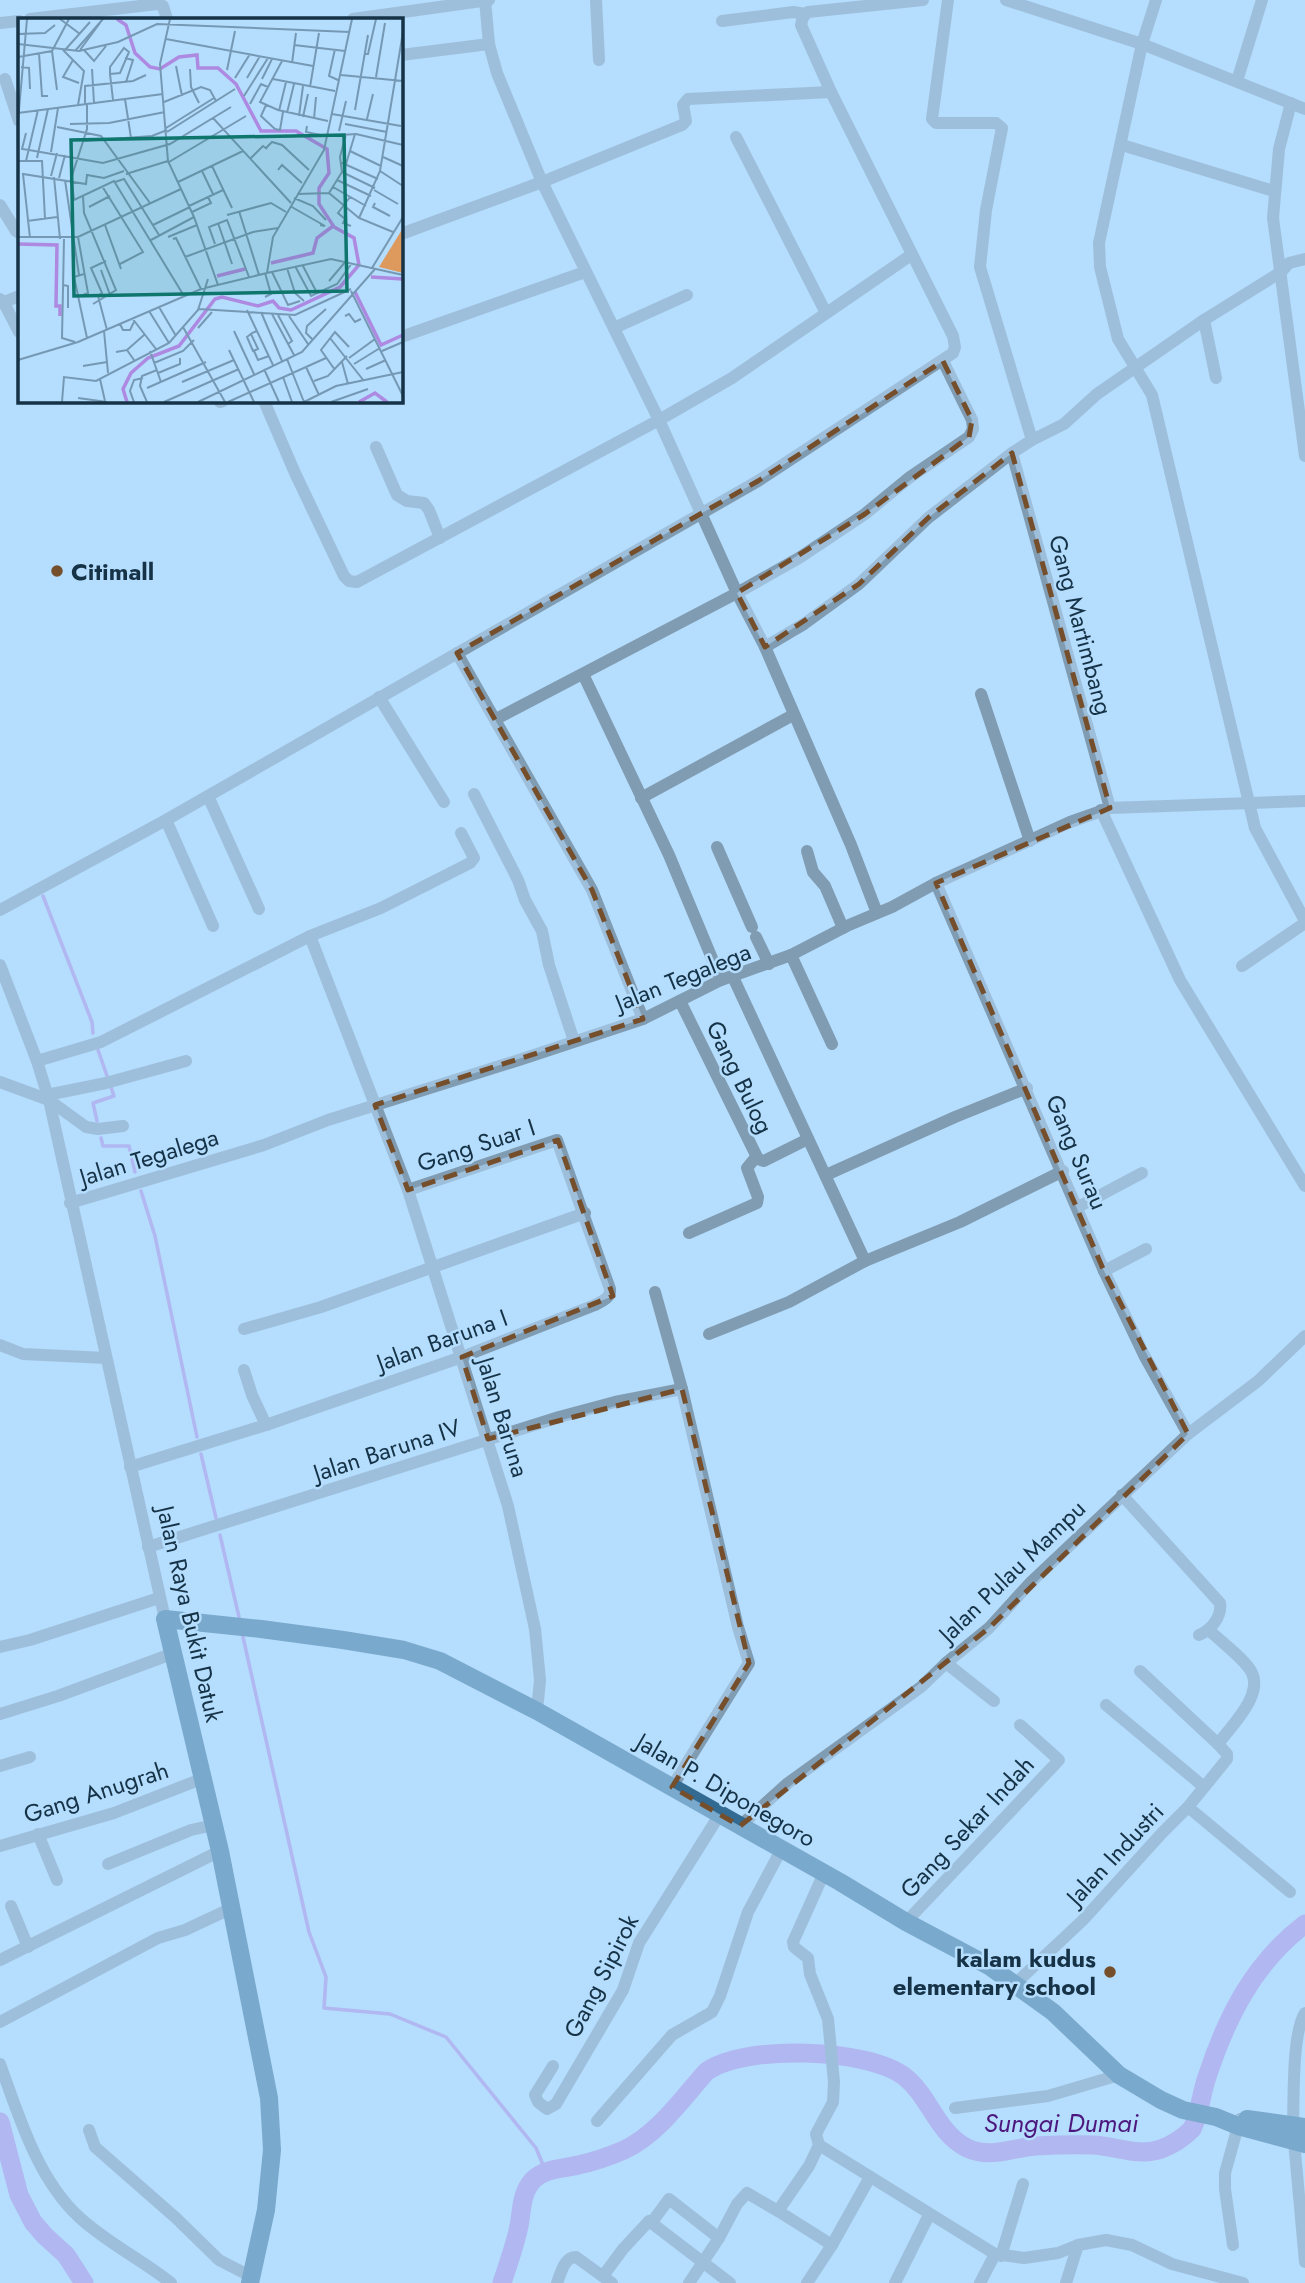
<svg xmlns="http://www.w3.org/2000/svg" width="1305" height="2283" font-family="Jost,sans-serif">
	<rect width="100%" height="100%" fill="#b5ddfd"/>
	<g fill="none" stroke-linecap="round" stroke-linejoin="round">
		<g stroke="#ad89e1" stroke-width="3.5">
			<polyline points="43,896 92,1022 93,1033"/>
			<polyline points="97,1121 93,1103 114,1096 98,1050"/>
			<polyline points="101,1138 103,1146 129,1146 135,1172"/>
			<polyline points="141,1191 155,1236 197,1437"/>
			<polyline points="201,1454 216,1518"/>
			<polyline points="220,1535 239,1617"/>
			<polyline points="243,1637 309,1932 326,1977 324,2008 390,2014 446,2037 536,2148 546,2172"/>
		</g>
		<g stroke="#ad89e1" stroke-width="19">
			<polyline points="0,2122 19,2195 33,2222 45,2236 66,2255 84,2283"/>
			<path d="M502 2283C508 2264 515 2246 519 2226 522 2210 521 2193 533 2180 545 2168 563 2169 578 2165 593 2162 610 2156 624 2150 658 2134 682 2099 706 2072 743 2044 868 2048 905 2077 930 2097 937 2133 967 2148 990 2159 1012 2148 1035 2146 1053 2145 1074 2144 1093 2145 1115 2146 1139 2157 1161 2149 1172 2145 1184 2137 1192 2129 1200 2113 1201 2094 1207 2077 1227 2016 1254 1963 1305 1924"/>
		</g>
		<g stroke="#809cb2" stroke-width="12">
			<polyline points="485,0 489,44 497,73 542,182 659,420 737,593 765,647 851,845 877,913"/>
			<polyline points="596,0 599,60"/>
			<polyline points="948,0 932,119 936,123 996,123 1002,128 986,210 980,267 1032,440"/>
			<polyline points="1006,0 1142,44 1305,109"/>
			<polyline points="1156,0 1142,44 1099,243 1100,267 1118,339 1152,395 1255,828 1305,921"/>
			<polyline points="30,19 157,4 163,6 167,19"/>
			<polyline points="353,19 489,0"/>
			<polyline points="722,21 793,12 805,14"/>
			<polyline points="0,23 19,21"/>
			<polyline points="401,55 489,44"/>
			<polyline points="5,79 19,121"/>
			<polyline points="1237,81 1262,0"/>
			<polyline points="1291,103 1279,149 1273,218 1305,456"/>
			<polyline points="736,137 826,313"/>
			<polyline points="1122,145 1274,191"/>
			<polyline points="0,205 16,231 19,233"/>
			<polyline points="401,234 542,182 682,125 686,121 683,105 688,99 831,92"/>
			<polyline points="0,299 4,303 19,332"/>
			<polyline points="2,303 19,296"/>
			<polyline points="1204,320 1216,378"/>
			<polyline points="614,328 687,295"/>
			<polyline points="401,337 585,272"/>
			<polyline points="264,401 295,473 344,576 349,581 357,582 659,420 732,378 911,255"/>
			<polyline points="220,402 223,401"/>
			<polyline points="376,447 397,495 407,501 424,503 429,510 440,538"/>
			<polyline points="1012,453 1110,808"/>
			<polyline points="765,647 804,624 859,584 928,518 1012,453 1032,440 1064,424 1097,394 1204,320 1281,272 1289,263 1305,259"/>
			<polyline points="457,653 592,890 643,1019"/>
			<polyline points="583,674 669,855 721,980"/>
			<polyline points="981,694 1030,841"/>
			<polyline points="379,697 444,802"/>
			<polyline points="496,719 737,593 799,558 865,514 910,477 969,437 973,429 972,420 943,361"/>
			<polyline points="474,794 518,880 525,900 542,931 549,965 574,1041"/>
			<polyline points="208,796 259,909"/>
			<polyline points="641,798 793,715"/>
			<polyline points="1101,810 1180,980 1305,1186"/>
			<polyline points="166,820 213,926"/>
			<polyline points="717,847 752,927"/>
			<polyline points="807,851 813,872 825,886 843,928"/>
			<polyline points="936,883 1104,1271 1144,1355 1188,1434"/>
			<polyline points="0,910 166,820 758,481 953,353 955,347 953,336 831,92 801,25 803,17 808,12 923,0"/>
			<polyline points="310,936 408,1190 508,1506 535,1629 540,1680 537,1711"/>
			<polyline points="756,937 769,964"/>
			<polyline points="791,955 832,1044"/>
			<polyline points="0,965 37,1061 49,1100 165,1619"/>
			<polyline points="1242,966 1305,923"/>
			<polyline points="733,977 865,1261"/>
			<polyline points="680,1001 758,1159 764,1161 808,1139"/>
			<polyline points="37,1061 101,1042 310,936 381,908 470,863 474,858 461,833"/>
			<polyline points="0,1082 49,1100 86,1127 98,1129 123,1126"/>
			<polyline points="47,1095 106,1083 186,1061"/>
			<polyline points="826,1175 955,1117 1027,1088"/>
			<polyline points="70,1203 264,1145 328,1120 519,1060 643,1019 721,980 791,955 849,925 892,907 936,883 1070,822 1110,808 1305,801"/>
			<polyline points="1078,1207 1142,1173"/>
			<polyline points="689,1233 757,1203 758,1197 747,1168 756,1157"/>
			<polyline points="1104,1271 1146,1249"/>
			<polyline points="655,1292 682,1389 738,1627 749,1663 672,1787"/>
			<polyline points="244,1329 321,1307 585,1213"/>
			<polyline points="709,1334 789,1302 865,1261 960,1222 1063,1171"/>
			<polyline points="0,1345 23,1354 106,1358"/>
			<polyline points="244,1370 252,1395 266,1425"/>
			<path d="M130 1467 266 1425 462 1357 595 1305C602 1301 611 1298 610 1289L557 1140 408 1190"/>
			<path d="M1122 1495 1220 1603C1222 1617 1211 1630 1199 1635"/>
			<polyline points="148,1547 559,1417 615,1402 682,1389"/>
			<path d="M1209 1630C1220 1641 1246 1660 1252 1673 1263 1696 1231 1726 1218 1744"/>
			<polyline points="0,1647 30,1640 159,1598"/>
			<polyline points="946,1663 994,1701"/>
			<polyline points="1106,1705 1204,1787"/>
			<polyline points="0,1714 58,1696 174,1653"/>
			<polyline points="0,1766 30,1757"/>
			<polyline points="1188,1807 1290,1892"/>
			<polyline points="740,1826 788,1783 921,1687 946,1663 989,1628 1031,1582 1188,1434 1258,1381 1305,1336"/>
			<polyline points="38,1834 57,1880"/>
			<polyline points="0,1846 114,1813 204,1778"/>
			<polyline points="108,1864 191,1830 214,1825"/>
			<polyline points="824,1873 793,1942 794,1947 808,1958 810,1974 828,2019 834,2082 833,2102 816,2134 819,2145 995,2254 1024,2258 1058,2253 1078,2245 1106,2240 1132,2245 1172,2264 1243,2283"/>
			<polyline points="11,1906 28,1947"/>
			<polyline points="906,1922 1059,1760 1020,1725"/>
			<polyline points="0,1960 220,1851"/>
			<polyline points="1014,1985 1083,1920 1162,1833 1188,1807 1227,1759 1227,1754 1218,1744 1140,1671"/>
			<polyline points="0,2022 158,1938 185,1930 232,1908"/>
			<path d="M0 2064C19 2116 37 2178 79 2217 107 2243 141 2259 171 2283"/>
			<polyline points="553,2066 535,2095 538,2102 547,2109 556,2104 623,1990 639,1943 720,1814"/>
			<polyline points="955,2108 1048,2096 1119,2075"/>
			<polyline points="597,2121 672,2035 712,2012 720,1996 748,1912 781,1850"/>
			<path d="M1293 2124C1294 2098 1292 2033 1305 2013"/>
			<polyline points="89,2130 95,2147 176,2218 219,2260 252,2277"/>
			<polyline points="1294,2141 1305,2262"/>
			<polyline points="778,2211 832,2245"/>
			<polyline points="652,2222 669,2199 719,2238"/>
			<polyline points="1233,2245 1225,2189 1225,2173 1240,2119"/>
			<polyline points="1001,2256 1023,2184"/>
			<polyline points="603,2276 623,2249 649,2221 730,2283"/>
			<path d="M557 2283C561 2273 564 2257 576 2257L612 2283"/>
			<polyline points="689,2283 719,2238 737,2204 747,2193 778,2211 809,2166 819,2145"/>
			<polyline points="807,2283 832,2245 870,2177"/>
			<polyline points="895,2283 929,2215"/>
			<polyline points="980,2283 995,2254"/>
			<polyline points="1066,2283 1078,2245"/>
		</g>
		<g stroke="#326a91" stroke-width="18">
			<polyline points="1247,2119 1305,2127"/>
			<polyline points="250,2283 266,2210 272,2150 269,2098 220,1851 165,1619 261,1629 343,1640 404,1650 440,1661 537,1711 840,1882 906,1922 989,1966 1053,2012 1119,2075 1161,2100 1183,2110 1216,2117 1238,2126 1305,2144"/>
		</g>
	</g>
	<path d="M0 0H1305V2283H0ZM943 361 972 420 969 437 865 514 737 593 765 647 859 584 928 518 1012 453 1110 808 936 883 1104 1271 1188 1434 989 1628 740 1826 672 1787 749 1663 682 1389 488 1439 462 1357 613 1296 558 1140 408 1190 375 1105 643 1019 592 890 457 653 758 481Z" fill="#b5ddfd" fill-opacity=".55" fill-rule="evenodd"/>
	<path fill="none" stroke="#754e2b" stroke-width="5" stroke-dasharray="14 9" stroke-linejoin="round" d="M943 361 972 420 969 437 865 514 737 593 765 647 859 584 928 518 1012 453 1110 808 936 883 1104 1271 1188 1434 989 1628 740 1826 672 1787 749 1663 682 1389 488 1439 462 1357 613 1296 558 1140 408 1190 375 1105 643 1019 592 890 457 653 758 481Z"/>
	<g fill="#754e2b" stroke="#b5ddfd" stroke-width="2.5">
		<circle cx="57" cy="571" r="7"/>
		<circle cx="1110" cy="1972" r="7"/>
	</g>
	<g text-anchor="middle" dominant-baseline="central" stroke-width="5" stroke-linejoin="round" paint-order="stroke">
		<g font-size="24" font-weight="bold" fill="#153246" stroke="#b5ddfd" text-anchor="start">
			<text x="71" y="571">Citimall</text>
			<text x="1096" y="1958" text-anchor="end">kalam kudus<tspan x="1096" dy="28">elementary school</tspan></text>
		</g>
		<g font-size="24" fill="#153246" stroke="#b5ddfd">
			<text transform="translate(1081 625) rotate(75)">Gang Martimbang</text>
			<text transform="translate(683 977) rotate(-22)">Jalan Tegalega</text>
			<text transform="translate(740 1077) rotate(64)">Gang Bulog</text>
			<text transform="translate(476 1145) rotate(-18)">Gang Suar I</text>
			<text transform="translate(1077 1152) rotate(67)">Gang Surau</text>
			<text transform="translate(149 1157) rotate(-17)">Jalan Tegalega</text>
			<text transform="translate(442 1340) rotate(-20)">Jalan Baruna I</text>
			<text transform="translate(503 1417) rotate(73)">Jalan Baruna</text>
			<text transform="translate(387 1450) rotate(-18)">Jalan Baruna IV</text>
			<text transform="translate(1012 1571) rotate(-44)">Jalan Pulau Mampu</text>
			<text transform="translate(190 1614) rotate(77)">Jalan Raya Bukit Datuk</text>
			<text transform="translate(726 1790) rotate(30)">Jalan P. Diponegoro</text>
			<text transform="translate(96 1792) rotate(-18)">Gang Anugrah</text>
			<text transform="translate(967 1827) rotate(-47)">Gang Sekar Indah</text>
			<text transform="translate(1115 1854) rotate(-47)">Jalan Industri</text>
			<text transform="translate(601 1976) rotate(-63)">Gang Sipirok</text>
		</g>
		<g font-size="26" font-style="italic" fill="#4c177e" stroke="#b5ddfd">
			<text x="1061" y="2123">Sungai Dumai</text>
		</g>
	</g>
	<g transform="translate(18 18)">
		<rect width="385" height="385" fill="#b5ddfd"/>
		<path d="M385 210V255L361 249Z" fill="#de9a5d"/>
		<path fill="none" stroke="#ad89e1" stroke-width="3.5" d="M99 1 108 7 117 35 132 49 142 51 161 39 179 37 180 50H200L218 66 243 113H278L309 131 311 155 301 170V186L316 209 336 220 341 247 322 269 273 292 261 290 255 283 240 288 204 279 197 281 161 328 130 340 113 355 105 371 109 384M0 226 39 227 38 288H42V298M253 245 295 235 299 220 315 208M199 258 227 251M353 259 385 261M337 274 363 327 385 317M341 384 357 375 369 384"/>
		<path fill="none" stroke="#7599b4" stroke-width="2" d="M42 1 62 16M152 1 142 46 150 143 176 199 200 267M334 1 306 132 255 219 249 255 313 241 385 257M0 16 27 15 37 7M148 21 295 48M0 26 61 33 100 24 139 6 332 14M276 27 327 33M317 31 311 58 320 62M45 32 66 53 60 87M47 32 72 4M62 32 82 5M66 32 76 43 88 28M34 33 39 72M57 33 85 1M21 35 24 78H30M346 36H350L358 1M0 39 34 33 51 1M107 40 115 42 108 64M55 42 45 59 61 65M264 43 242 84 260 92 310 103M274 45 278 15M158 48 164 78M3 49 11 50 12 71M74 51 76 85M172 51 173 69 181 85M209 52 217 13M92 56 102 55 111 34 106 30 92 49V56L95 82M323 57 385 63M358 59 367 5M217 60 232 36M229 60 242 38M244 61 254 41M255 61 317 73M292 69 301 15M226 78 250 40M107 81 113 120M146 84 183 69 192 72 198 83M67 86V68L115 63 128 57M232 86 243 66 250 69M248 87 243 98 257 111 262 112 265 94M337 92 350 17M261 93 268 64M0 95 145 76M269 95 276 66M314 96 383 108M281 98 285 68M285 99 290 76M195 100 273 185M296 101 298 79M349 101 355 76M0 103 9 1M52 106 91 105 147 94M327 106 369 114M289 108 288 114 307 118M39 109 83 118 132 185M148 110 196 80M321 113 328 83M149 114 217 71M8 115 4 131 11 132M309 118 338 116 385 127M65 123 134 118 149 112M248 130 254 124 264 127 291 152M11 132 85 145 152 126 213 89M332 133 363 148M33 134 40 90M365 139 385 148M19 140 30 91M233 140 245 128 249 131M0 143H24L27 201M8 143 20 92M151 144 228 98M322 144 360 161M328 146 337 116M194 148 214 190M260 152 264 147 284 165M184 153 195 176M362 153 385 168M324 154 357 170M108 156 150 143M33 158 39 135M36 159 42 221M41 160 47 137M47 162 61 257M319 162 353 178M52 164 69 111V85M54 164 56 182 96 163 166 278M97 164 106 161 141 217M160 164 225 133M84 168 125 234 102 246M315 169 348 188M356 172 380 186M311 175 324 154 322 139 328 116M279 176 311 175 341 200M65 178 66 195 98 272 75 286M332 179 320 195 327 201 325 205 333 208M276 180 295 188 308 202M357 185 355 189 372 198M171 188 205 172M272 188 307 208 302 207M71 189 92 178M221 193 241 257M174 194 193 185 190 179M209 197 253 185 268 194M9 203 39 199M200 205 214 246M87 207 103 251M135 207 172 189M375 214 341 200 362 153 385 14M0 219H60L163 171M60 219 70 275 65 277M150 219 179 207M12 220 5 156 68 166 69 157 86 160 106 153M46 221 44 320 57 324M155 221 158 220 183 271M133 222 176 199M197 226 191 209 209 202 231 259M167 239 235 214 260 210M88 243 73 250 84 275 80 278 89 312M277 248 293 278 319 266 334 245M285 248 299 275M269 250 277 275 286 283M354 250 385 199M83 252 92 277M254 254 270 287 282 283M66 256 56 259 69 320M311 263 328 243M45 267 50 268V290M333 273 385 378M247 279 253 276 247 255M141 289 158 318M181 291 277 297 333 271M229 292 255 347M131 293 151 325M243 294 264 343M254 296 276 337M260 297 274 323 270 326M271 298 290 326M327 298 331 296 337 304 343 301M114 300 138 331M102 306 105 312H112L116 304M165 309 207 384M180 310 194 294M86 313 90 355M216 313 236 356M233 316 240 331 235 333 229 319 234 315 239 313M312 320 346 363M294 321 288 315 289 308 308 291M109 332 126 317M211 332 236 384M132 333 143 364M236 333 240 342 251 338M364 333 385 324M98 334 109 332 116 342M331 340 357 321M269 341 286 384M0 342 60 324 183 271 249 255M324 344 330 366M136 345 165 333 176 322M336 346 362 330M65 348 89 344M288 349 301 377M246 351 261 384M348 351 368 342M317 352 303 332 317 314 331 329M140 355 162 346V340M265 359 274 384M82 361 87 383M296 363 310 358 329 338M164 364 216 342M129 370 188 344M60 380 89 384M44 384 46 359 78 363 151 325 180 292 190 261M116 384 112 373 116 362 125 360M129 384 122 368 124 358 139 352M146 384 221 351M180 384 284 334 357 251M210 384 308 340M286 384 318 368 385 354M313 384 350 371"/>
		<path fill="#0f766e" fill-opacity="0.15" stroke="#0f766e" stroke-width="3.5" d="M326 117 329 273 56 278 53 122Z"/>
		<rect width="385" height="385" fill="none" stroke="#153246" stroke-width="3.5"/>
	</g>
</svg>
